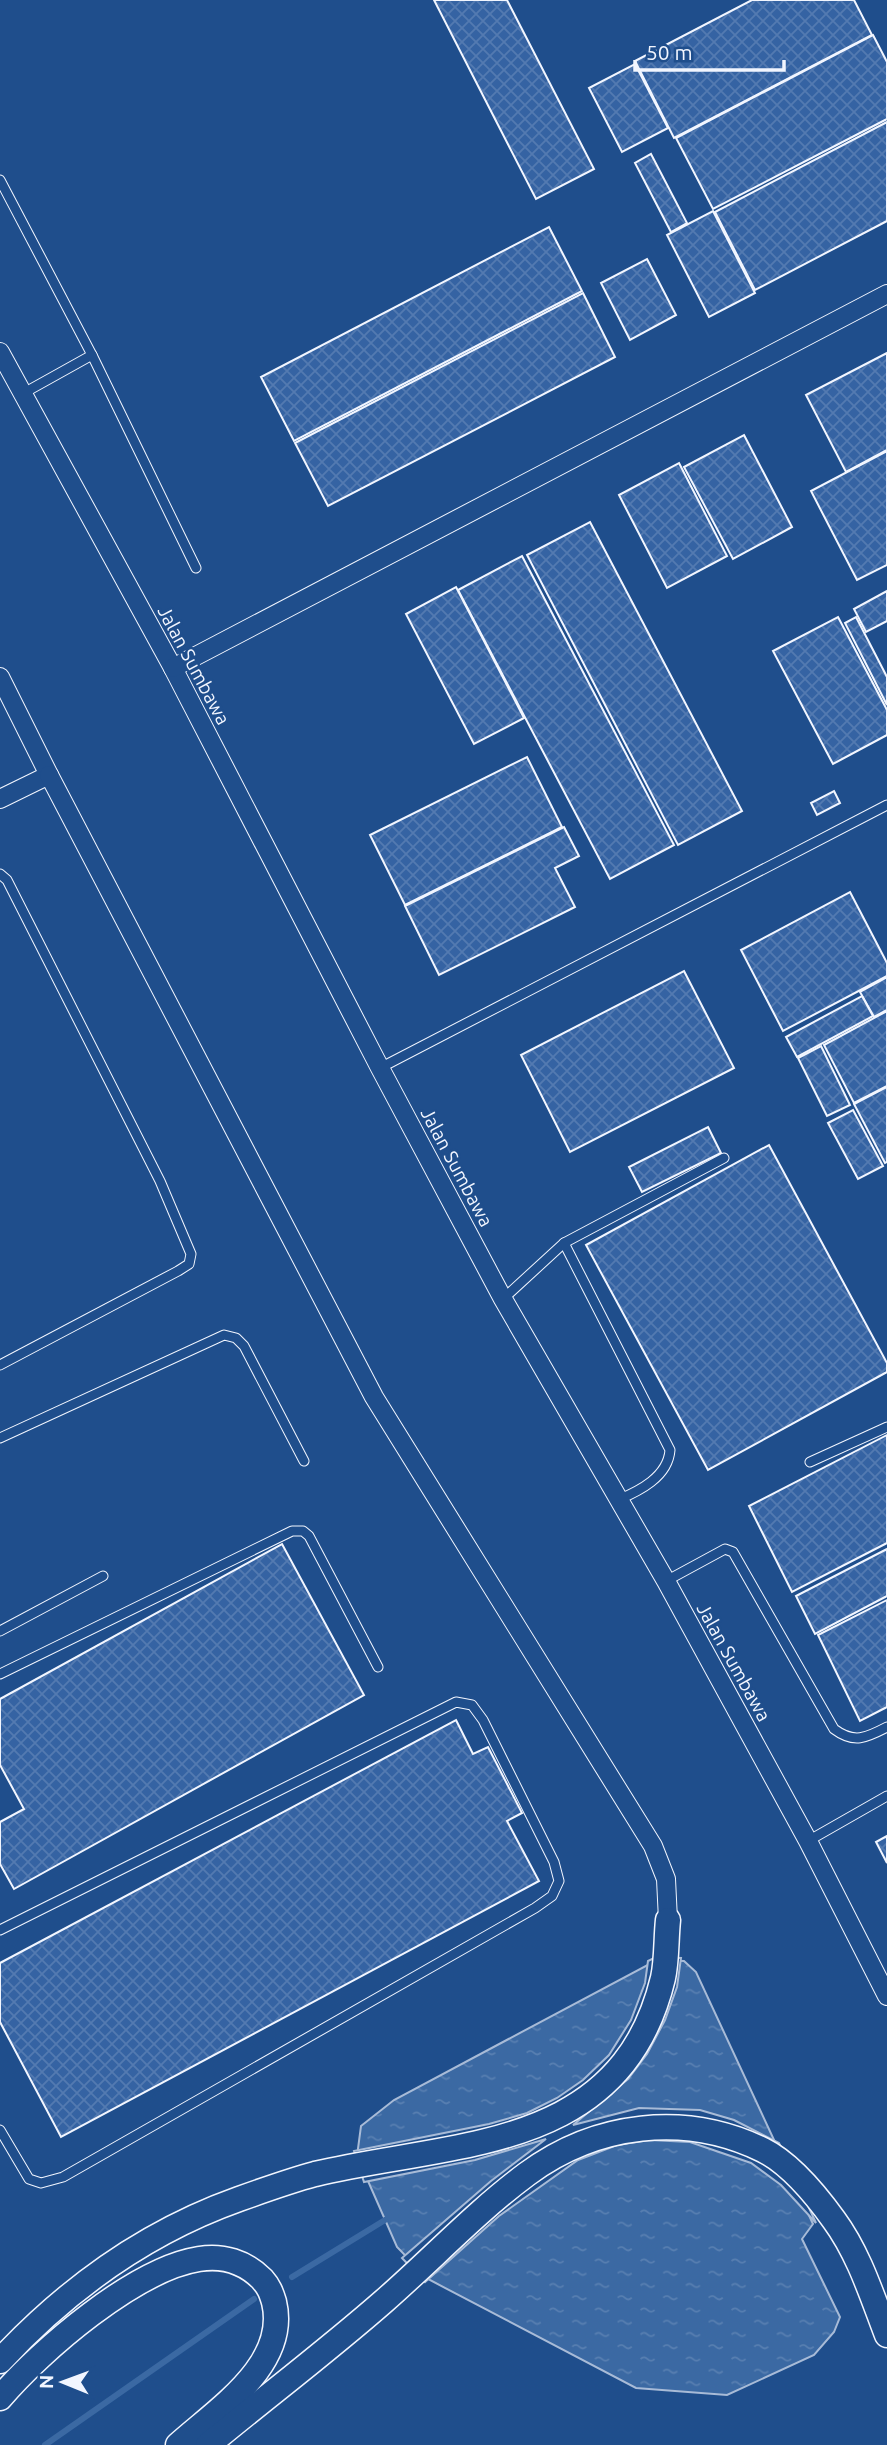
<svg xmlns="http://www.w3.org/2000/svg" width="887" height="2445" font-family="Ubuntu,sans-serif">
	<defs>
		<pattern id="water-ripples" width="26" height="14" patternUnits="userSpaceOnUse" patternTransform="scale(1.75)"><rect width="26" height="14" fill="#3b69a3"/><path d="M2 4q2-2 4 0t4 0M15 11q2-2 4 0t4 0" fill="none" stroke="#587fb1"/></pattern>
		<pattern id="building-cross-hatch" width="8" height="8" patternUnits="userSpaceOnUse" patternTransform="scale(1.75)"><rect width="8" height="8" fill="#3563a3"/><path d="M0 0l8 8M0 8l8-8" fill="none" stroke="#537ab1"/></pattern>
	</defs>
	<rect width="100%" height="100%" fill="#1f4e8c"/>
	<polygon fill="url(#water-ripples)" stroke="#a8bbd7" stroke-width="2" points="657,1960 684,1961 696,1972 813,2224 802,2239 840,2317 834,2332 814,2355 727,2395 636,2388 428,2279 397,2247 357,2156 361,2126 394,2100"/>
	<polygon fill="#1f4e8c" stroke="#a8bbd7" stroke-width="2" points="656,1957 681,1958 677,1987 665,2020 647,2054 628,2079 573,2125 639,2108 700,2110 734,2120 779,2143 816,2223 781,2185 751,2163 690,2142 650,2140 617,2145 578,2160 499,2216 425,2282 402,2258 491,2181 546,2139 475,2160 364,2182 354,2151 489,2124 527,2113 557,2098 583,2080 609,2055 631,2020 645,1983 648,1961"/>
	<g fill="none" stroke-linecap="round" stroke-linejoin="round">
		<g stroke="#3b69a3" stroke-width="6">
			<polyline points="292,2277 385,2220"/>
			<polyline points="45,2445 254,2299"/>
		</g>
	</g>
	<g fill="url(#building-cross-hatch)" stroke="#f2f6ff" stroke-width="2">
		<polygon points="434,0 507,0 594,169 536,199"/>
		<polygon points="752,0 854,0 872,35 674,138 635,61"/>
		<polygon points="873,35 887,62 887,119 713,209 676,138"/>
		<polygon points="635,64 668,128 622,152 589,88"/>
		<polygon points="887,122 887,221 755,290 715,212"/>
		<polygon points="651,154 687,223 671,232 635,163"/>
		<polygon points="713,211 755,293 709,317 667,235"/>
		<polygon points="549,227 582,291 294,441 261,377"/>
		<polygon points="647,259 676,315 630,340 601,283"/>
		<polygon points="583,293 615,357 328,506 295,443"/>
		<polygon points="887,353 887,450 846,472 806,395"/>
		<polygon points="744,435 792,527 733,559 684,467"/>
		<polygon points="887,451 887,565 857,580 811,491"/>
		<polygon points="679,463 727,556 667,588 619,495"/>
		<polygon points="590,522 742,811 678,845 527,555"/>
		<polygon points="522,556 674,845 610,879 458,590"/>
		<polygon points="456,587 524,718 474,744 406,614"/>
		<polygon points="887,591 887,621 866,632 854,609"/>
		<polygon points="838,617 887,710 887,735 833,764 773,651"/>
		<polygon points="856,617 887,677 887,705 845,623"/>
		<polygon points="527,757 562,827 405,905 370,835"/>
		<polygon points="834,791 840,803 817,815 811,803"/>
		<polygon points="564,827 579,856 555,868 575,907 439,975 405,906"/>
		<polygon points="850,892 887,963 887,976 783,1031 741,950"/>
		<polygon points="684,971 734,1068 570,1152 521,1055"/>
		<polygon points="887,977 887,1010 874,1017 860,992"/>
		<polygon points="862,996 873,1016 797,1057 786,1037"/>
		<polygon points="887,1011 887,1086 854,1103 824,1045"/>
		<polygon points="821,1046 850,1105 827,1116 798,1058"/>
		<polygon points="887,1087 887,1162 885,1163 854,1104"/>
		<polygon points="853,1110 883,1166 858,1179 828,1123"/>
		<polygon points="708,1127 721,1153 642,1192 629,1167"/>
		<polygon points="769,1145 887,1363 887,1372 708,1470 586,1245"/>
		<polygon points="887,1435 887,1543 792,1592 749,1506"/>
		<polygon points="282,1544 364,1695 14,1889 0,1864 0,1822 24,1809 0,1765 0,1699"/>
		<polygon points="887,1549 887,1596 815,1634 796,1596"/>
		<polygon points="887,1600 887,1707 860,1721 818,1635"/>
		<polygon points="456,1720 473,1754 488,1747 522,1813 507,1821 539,1881 61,2137 0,2022 0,1963"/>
		<polygon points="887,1836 887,1863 876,1842"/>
	</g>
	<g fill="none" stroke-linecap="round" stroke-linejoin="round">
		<defs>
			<g id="service">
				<polyline points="0,180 92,355 22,394"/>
				<polyline points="92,355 196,568"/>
				<polyline points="0,874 7,880 160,1181 191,1254 189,1264 178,1271 0,1365"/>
				<polyline points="380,1068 887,805"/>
				<polyline points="503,1299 564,1243"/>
				<polyline points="0,1438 224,1335 236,1338 244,1346 304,1461"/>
				<polyline points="810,1462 887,1427"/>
				<path d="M618 1500C639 1491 668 1477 670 1450L564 1243 724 1158"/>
				<path d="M666 1581 725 1549 733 1552 834 1729C854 1744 866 1738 887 1727"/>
				<polyline points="0,1631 103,1576"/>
				<polyline points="0,1674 292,1531 303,1531 309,1536 378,1667"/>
				<polyline points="808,1841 887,1796"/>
				<polyline points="0,1930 456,1702 472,1705 483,1720 554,1862 559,1881 552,1896 535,1908 63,2177 41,2183 29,2179 0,2130"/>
			</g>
			<g id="minor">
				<polyline points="0,352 173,668 380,1068 503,1299 666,1581 808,1841 887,1996"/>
				<polyline points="173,668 887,294"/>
				<polyline points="0,677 49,775 0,799"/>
				<polyline points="49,775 374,1397 653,1846 666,1879 668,1920"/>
			</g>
			<g id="secondary">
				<path d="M0 2361C67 2289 146 2232 239 2199 264 2190 289 2181 315 2174 454 2141 621 2153 663 1978 667 1960 666 1939 668 1920"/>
				<path d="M0 2398C41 2350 135 2269 199 2259 223 2255 245 2262 262 2279 269 2287 271 2292 274 2302 289 2364 218 2409 178 2445"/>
				<path d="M208 2445C266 2397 327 2351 384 2301 432 2259 477 2211 527 2174 596 2123 685 2112 763 2150 791 2164 816 2195 834 2220 859 2254 872 2296 887 2335"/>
			</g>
		</defs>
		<use href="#service" stroke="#f2f6ff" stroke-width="11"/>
		<use href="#minor" stroke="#f2f6ff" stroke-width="20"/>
		<use href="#secondary" stroke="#f2f6ff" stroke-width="27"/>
		<use href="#service" stroke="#1f4e8c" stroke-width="9"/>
		<use href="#minor" stroke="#1f4e8c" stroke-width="18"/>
		<use href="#secondary" stroke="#1f4e8c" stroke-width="24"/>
	</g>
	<g text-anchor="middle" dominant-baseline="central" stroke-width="5" stroke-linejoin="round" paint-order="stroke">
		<g font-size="19" fill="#f2f6ff" stroke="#1f4e8c">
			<text transform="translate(194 665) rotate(62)">Jalan Sumbawa</text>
			<text transform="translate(457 1167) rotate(62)">Jalan Sumbawa</text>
			<text transform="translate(734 1662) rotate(61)">Jalan Sumbawa</text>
		</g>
	</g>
	<g transform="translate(63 2382) rotate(271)" stroke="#1f4e8c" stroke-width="5" paint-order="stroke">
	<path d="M0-5L12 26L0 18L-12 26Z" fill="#f2f6ff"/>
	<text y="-10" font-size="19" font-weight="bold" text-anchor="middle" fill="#f2f6ff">N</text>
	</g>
	<path d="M635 60v10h149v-10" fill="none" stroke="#f2f6ff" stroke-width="3.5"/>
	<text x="646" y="60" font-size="21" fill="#f2f6ff" stroke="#1f4e8c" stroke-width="5" paint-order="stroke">50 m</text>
</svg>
